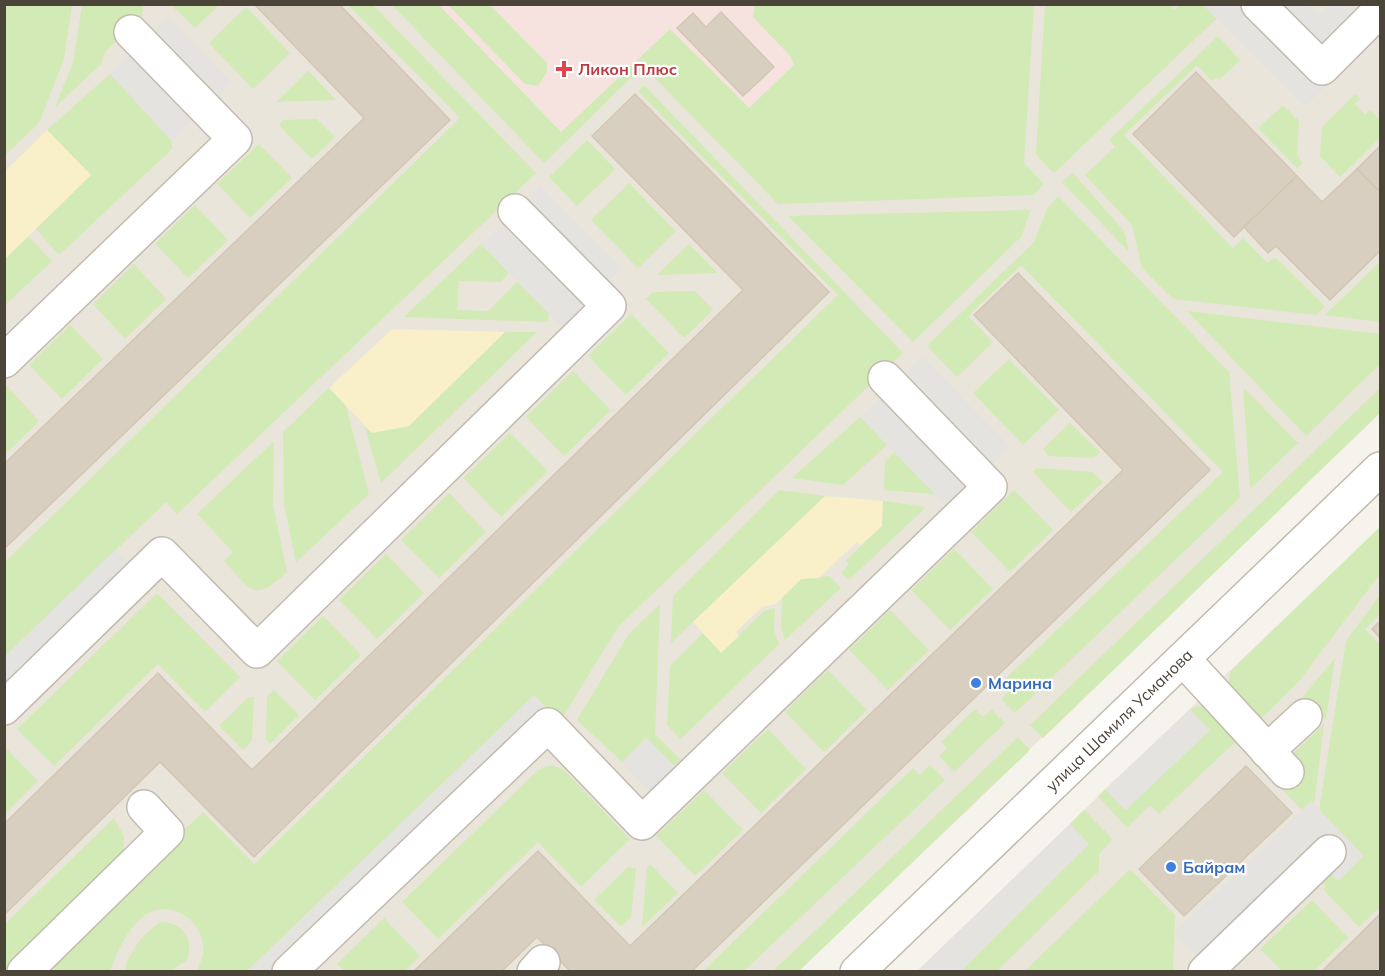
<svg xmlns="http://www.w3.org/2000/svg" width="1385" height="976" font-family="Mulish,sans-serif">
	<rect width="100%" height="100%" fill="#f6f3ec"/>
	<g fill="#eae5da">
		<polygon points="5,5 439,5 561,132 670,29 856,5 1380,5 1380,413 799,971 5,972"/>
		<polygon points="1380,527 1380,971 917,972 1084,810"/>
	</g>
	<polygon fill="#f6e3e0" points="439,5 856,5 748,109 670,29 561,132"/>
	<g fill="#d2eab5">
		<polygon points="7,4 72,5 64,59 39,123 5,155 4,7"/>
		<polygon points="1169,4 1174,10 1180,5 1203,5 1217,18 1054,173 1036,154 1045,5"/>
		<polygon points="82,5 143,5 142,16 105,52 101,64 55,107 73,63"/>
		<polygon points="171,5 219,5 195,28"/>
		<polygon points="348,5 373,5 536,173 177,514 166,502 5,656 5,562 460,118"/>
		<polygon points="392,5 439,5 561,132 670,29 749,108 794,65 791,57 753,17 755,5 1034,5 1024,163 1044,184 1034,195 778,204 643,66 544,163"/>
		<polygon points="448,5 490,5 547,63 547,72 538,86 525,84"/>
		<polygon points="246,7 290,53 253,89 209,43"/>
		<polygon points="1218,36 1240,60 1219,80 1216,77 1212,81 1197,65 1124,135 1233,248 1243,238 1267,263 1275,257 1325,306 1316,315 1173,299 1142,268 1132,225 1085,175 1115,147 1109,140"/>
		<polygon points="308,71 336,100 276,102"/>
		<polygon points="110,74 171,140 172,149 59,255 36,229 91,175 47,130"/>
		<path d="M644 85 903 353 618 627 564 715 549 710 534 696 247 971H196C222 932 172 890 140 919 126 932 116 954 110 971L39 969 203 812 254 864 838 295 638 91Z"/>
		<polygon points="1355,94 1360,99 1355,104 1365,115 1370,110 1380,120 1380,138 1340,177 1320,156 1322,127"/>
		<polygon points="1283,105 1299,121 1297,154 1302,163 1297,168 1258,128"/>
		<polygon points="317,119 335,137 312,159 279,125 283,120"/>
		<polygon points="587,140 615,169 577,206 549,177"/>
		<polygon points="259,144 292,178 250,218 217,184"/>
		<polygon points="1073,173 1124,231 1129,252 1062,182"/>
		<polygon points="629,183 676,231 638,268 591,220"/>
		<polygon points="1058,196 1229,372 1240,498 1015,713 1001,699 1010,690 1002,682 1223,472 1021,265 968,316 993,342 957,377 927,346 1034,242 1047,209"/>
		<polygon points="195,205 228,240 188,278 155,244"/>
		<polygon points="1031,210 1021,237 913,342 788,216"/>
		<polygon points="28,236 52,261 5,305 5,259"/>
		<polygon points="481,244 509,273 500,282 459,281 457,310 488,311 517,282 549,313 548,322 404,317"/>
		<polygon points="689,244 717,273 657,275"/>
		<polygon points="1380,262 1380,322 1325,315"/>
		<polygon points="134,264 166,299 125,339 93,304"/>
		<polygon points="695,291 713,310 684,338 646,299 653,292"/>
		<polygon points="1187,311 1380,334 1380,364 1306,436"/>
		<polygon points="631,314 669,353 626,395 588,356"/>
		<polygon points="70,325 103,359 62,399 29,365"/>
		<polygon points="505,332 537,332 381,483 365,427 372,433 409,426"/>
		<polygon points="1009,359 1059,410 1023,445 973,393"/>
		<polygon points="573,371 611,410 564,456 526,417"/>
		<polygon points="7,386 39,421 5,454 4,388"/>
		<polygon points="1243,387 1298,443 1250,489"/>
		<polygon points="329,388 346,406 369,494 296,562 284,504 283,432"/>
		<polygon points="1380,388 1380,413 1043,738 1030,725"/>
		<polygon points="860,417 887,445 843,485 792,478"/>
		<polygon points="1070,423 1100,452 1094,458 1049,456 1043,449"/>
		<polygon points="510,433 548,471 501,517 463,478"/>
		<path d="M274 441 273 505 287 572C253 604 251 590 224 561L233 552 197 514Z"/>
		<polygon points="894,452 935,494 884,490 885,461"/>
		<polygon points="1037,468 1092,472 1103,482 1071,512 1033,472"/>
		<polygon points="779,490 825,496 671,643 673,596"/>
		<polygon points="1014,490 1053,530 1010,572 971,532"/>
		<polygon points="449,493 486,532 439,578 401,540"/>
		<polygon points="883,501 926,507 849,580 841,573 849,564 845,561 882,526"/>
		<polygon points="1380,527 1380,574 1300,680 1259,721 1228,685 1231,671"/>
		<polygon points="954,549 993,589 950,630 911,590"/>
		<polygon points="386,554 424,593 377,639 339,600"/>
		<polygon points="829,576 841,588 785,640 781,628 782,597 801,579"/>
		<polygon points="157,593 240,677 205,712 158,664 54,766 17,729"/>
		<polygon points="1380,595 1380,614 1365,629 1380,645 1380,907 1359,927 1323,889 1326,886 1321,881 1330,872 1338,881 1319,810 1346,641"/>
		<polygon points="660,604 655,734 681,760 674,766 646,738 622,762 577,720 628,635"/>
		<polygon points="775,608 774,630 779,644 681,739 667,725 670,666 703,633 721,652 764,611"/>
		<polygon points="890,610 929,650 888,690 849,650"/>
		<polygon points="323,616 361,655 315,700 277,661"/>
		<polygon points="1335,658 1326,720 1302,698"/>
		<polygon points="828,670 867,710 824,752 785,712"/>
		<polygon points="274,690 299,715 270,744 266,739 267,696"/>
		<polygon points="249,697 254,697 252,741 243,750 219,726"/>
		<polygon points="1198,706 1210,708 1238,739 1159,814 1150,805 1127,828 1098,796 1105,789 1125,810 1210,730 1190,710"/>
		<polygon points="975,709 983,717 992,710 1005,723 954,772 939,756 947,748 941,742"/>
		<polygon points="1324,724 1314,804 1311,802 1302,810 1279,786 1300,766 1291,756"/>
		<polygon points="768,729 806,769 761,813 722,773"/>
		<polygon points="1018,737 1030,750 799,971 773,971"/>
		<polygon points="5,747 38,781 5,814"/>
		<polygon points="550,765 563,769 630,839 581,887 538,842 438,939 402,902 537,771"/>
		<polygon points="930,765 945,780 744,971 703,971 913,768 919,775"/>
		<polygon points="704,790 743,830 695,876 656,836"/>
		<polygon points="1084,810 1113,839 1099,854 1099,871 997,971 960,972 1089,844 1070,824"/>
		<polygon points="114,818 124,837 123,859 10,971 5,972 5,924"/>
		<polygon points="650,864 678,893 642,927 647,867"/>
		<polygon points="628,867 636,868 631,917 621,927 594,900"/>
		<polygon points="1130,869 1175,915 1173,971 1025,971"/>
		<polygon points="1312,900 1348,938 1314,971 1282,971 1260,949"/>
		<polygon points="384,918 420,956 405,971 345,971 337,964"/>
		<path d="M162 922C183 923 194 939 187 960L170 971H125C126 955 147 928 162 922Z"/>
	</g>
	<g fill="#f9efc9">
		<polygon points="47,130 91,175 5,259 5,171"/>
		<polygon points="392,329 505,332 409,426 372,433 329,388"/>
		<polygon points="825,496 883,501 882,526 861,545 857,542 819,578 801,579 776,604 762,607 736,632 739,636 721,653 693,622"/>
	</g>
	<g fill="#e5e3e0">
		<polygon points="1203,5 1307,5 1318,15 1329,5 1380,5 1380,32 1305,107"/>
		<polygon points="169,17 231,82 171,140 110,74"/>
		<polygon points="540,186 622,268 562,327 481,244"/>
		<polygon points="922,357 1010,447 948,507 860,417"/>
		<polygon points="115,550 134,570 5,694 5,656"/>
		<polygon points="534,695 549,710 278,971 247,972"/>
		<polygon points="1190,710 1210,730 1126,810 1105,789"/>
		<polygon points="646,738 687,779 662,804 622,762"/>
		<polygon points="1311,801 1364,856 1338,881 1330,873 1211,971 1174,933"/>
		<polygon points="1070,824 1089,844 960,971 917,971"/>
	</g>
	<g fill="#d8cfc1" stroke="#d3c7b4" stroke-width="1.5">
		<polygon points="254,4 339,4 450,120 4,549 4,464 364,118"/>
		<polygon points="721,12 774,67 743,96 677,28 693,13 706,27"/>
		<polygon points="1196,72 1297,176 1234,237 1133,134"/>
		<polygon points="635,94 829,292 254,857 160,762 4,915 4,824 158,673 252,770 743,290 592,136"/>
		<polygon points="1380,146 1380,192 1357,169"/>
		<polygon points="1357,169 1380,192 1380,251 1330,300 1276,246 1268,253 1244,227 1297,176 1322,202"/>
		<polygon points="1018,273 1210,470 691,972 571,972 537,937 501,972 413,972 538,851 630,946 1123,470 974,315"/>
		<polygon points="1380,621 1380,638 1372,629"/>
		<polygon points="1246,766 1292,813 1184,916 1139,869"/>
		<polygon points="1380,914 1380,972 1321,972 1358,936"/>
	</g>
	<g fill="none" stroke-linecap="round" stroke-linejoin="round">
		<defs>
			<g id="minor">
				<polyline points="1258,4 1322,68 1380,10"/>
				<polyline points="4,361 235,139 131,32"/>
				<polyline points="1183,659 1287,772"/>
				<polyline points="4,708 162,554 257,651 609,306 515,211"/>
				<polyline points="1267,751 1305,716"/>
				<polyline points="24,972 167,832 144,807"/>
				<polyline points="289,972 548,725 642,823 990,487 885,378"/>
				<polyline points="534,972 543,962"/>
				<polyline points="857,972 1380,469"/>
				<polyline points="1205,972 1329,852"/>
			</g>
		</defs>
		<use href="#minor" stroke="#c2bbae" stroke-width="36"/>
		<use href="#minor" stroke="#fff" stroke-width="33"/>
	</g>
	<path fill="#e0444e" stroke="#fff" stroke-width="2" d="M561 60h6v6h6v6h-6v6h-6v-6h-6v-6h6z"/>
	<g fill="#3f7fe0" stroke="#fff" stroke-width="2">
		<circle cx="976" cy="683" r="6"/>
		<circle cx="1171" cy="867" r="6"/>
	</g>
	<g text-anchor="middle" dominant-baseline="central" stroke-width="4.5" stroke-linejoin="round" paint-order="stroke">
		<g font-size="16" font-weight="bold" fill="#be3a42" stroke="#fff" text-anchor="start">
			<text x="578" y="69">Ликон Плюс</text>
		</g>
		<g font-size="16" font-weight="bold" fill="#366cbe" stroke="#fff" text-anchor="start">
			<text x="988" y="683">Марина</text>
			<text x="1183" y="867">Байрам</text>
		</g>
		<g font-size="16" fill="#4b4439" stroke="#fff">
			<text transform="translate(1119 720) rotate(-44)">улица Шамиля Усманова</text>
		</g>
	</g>
	<rect width="1385" height="976" fill="none" stroke="#4b4439" stroke-width="12"/>
</svg>
